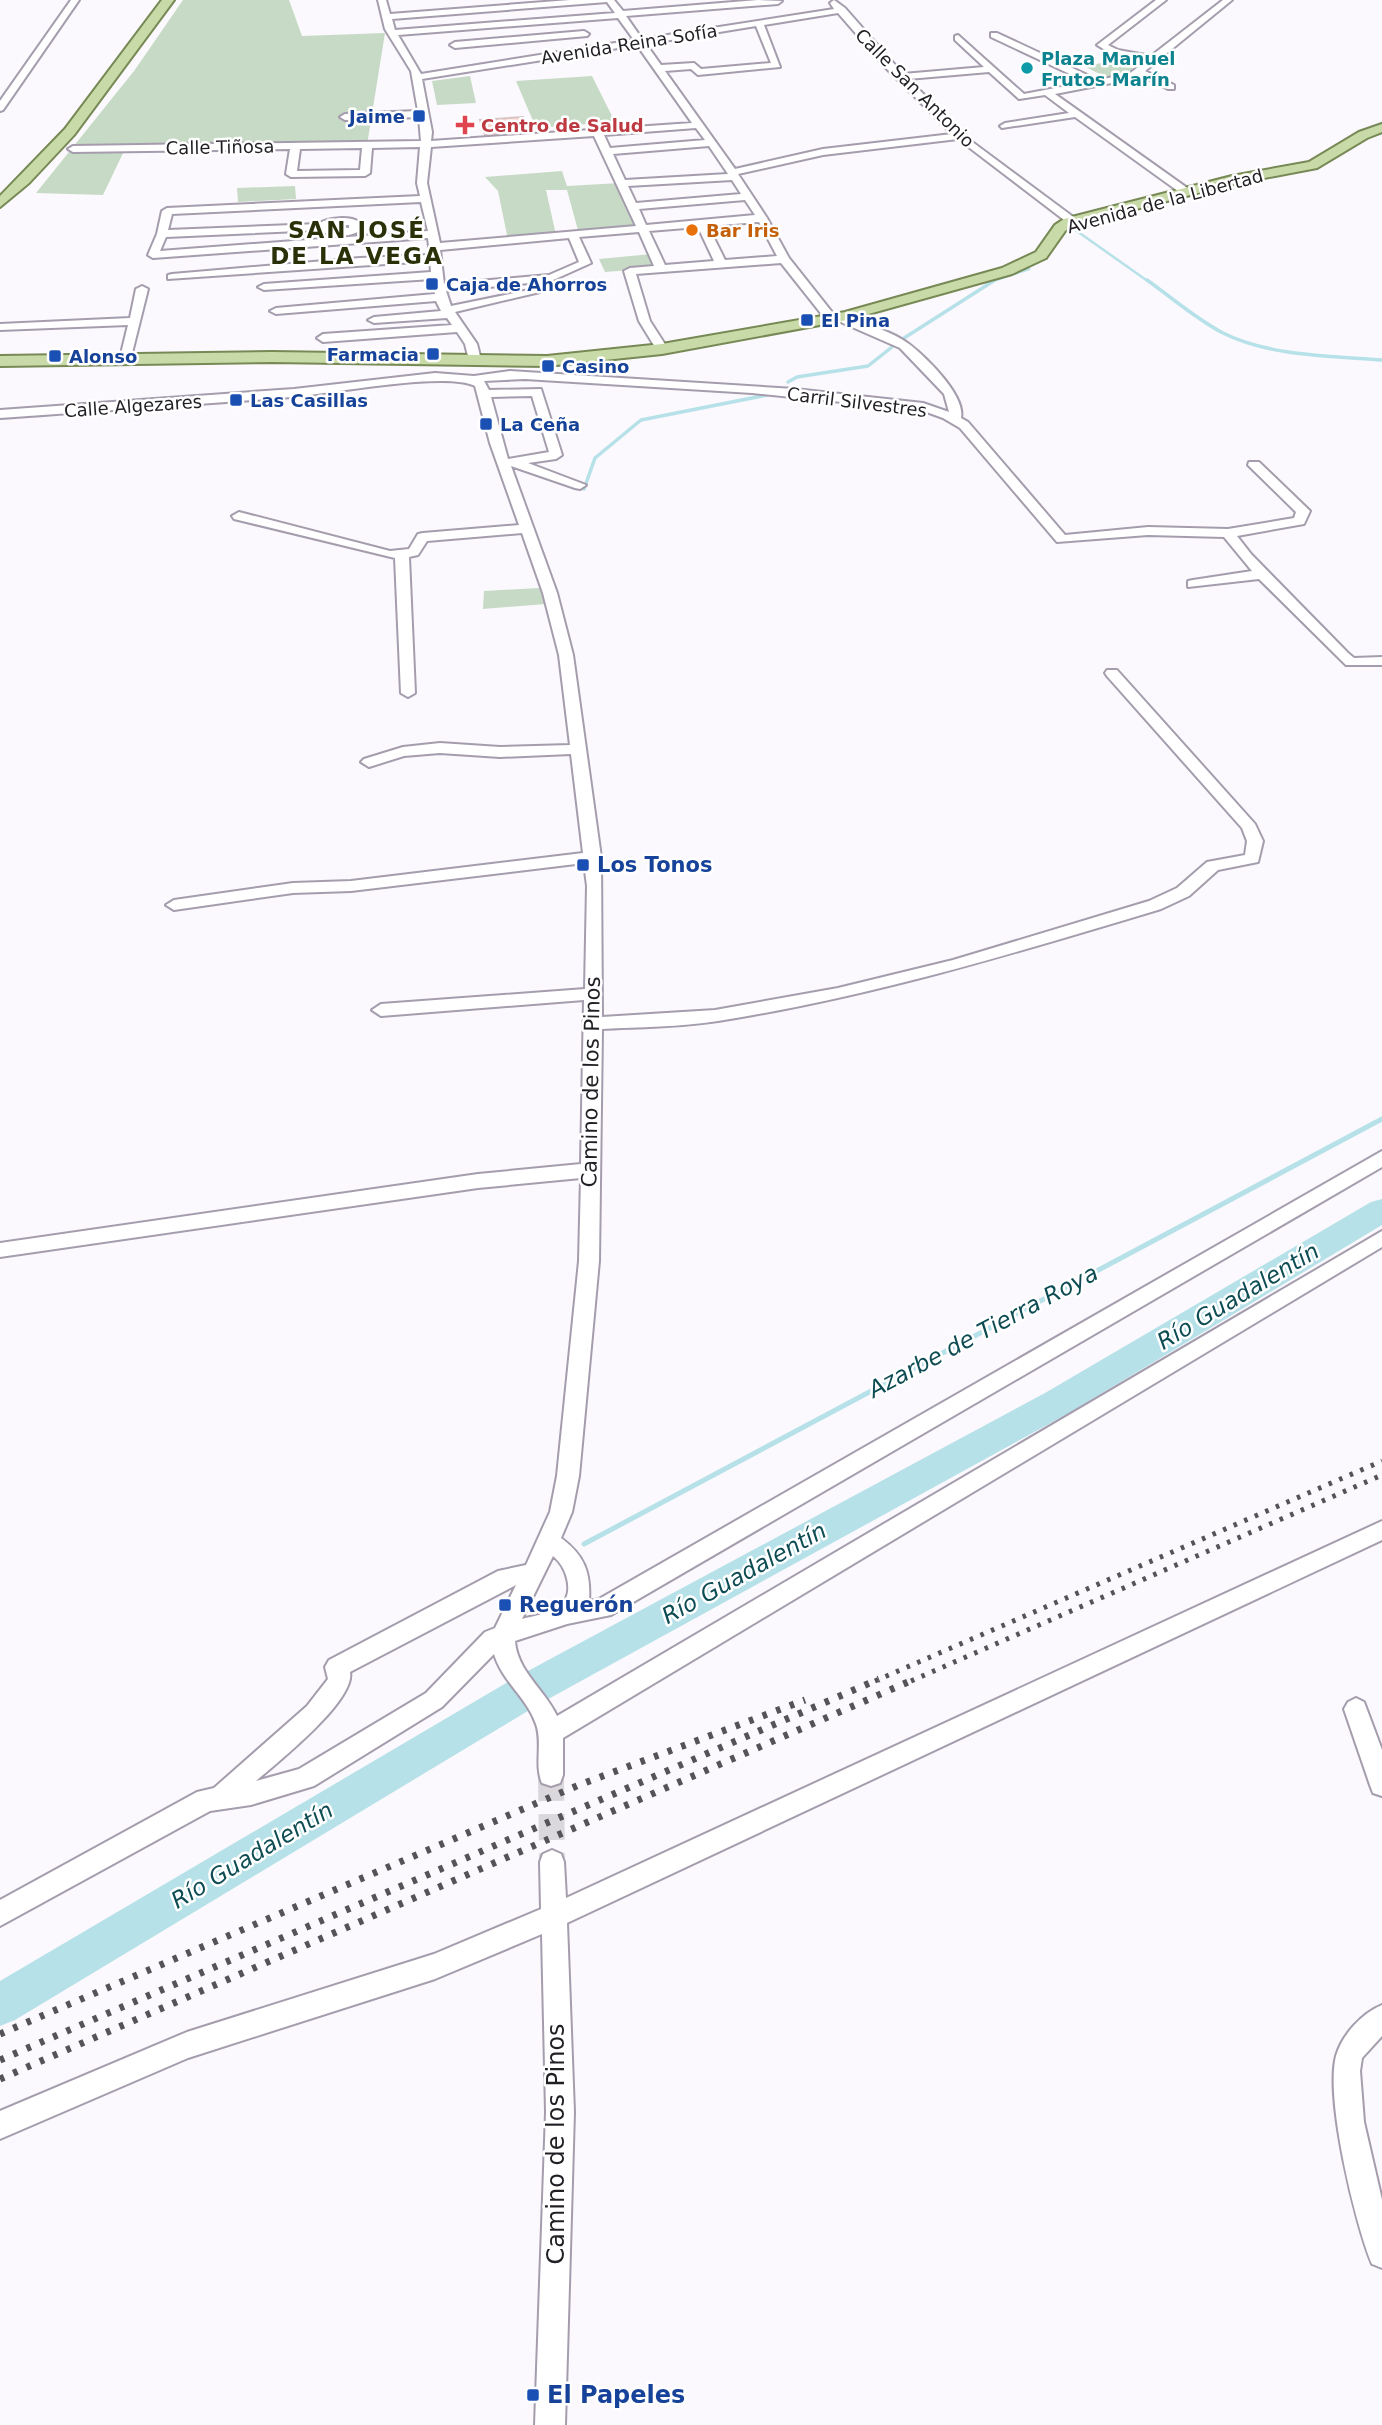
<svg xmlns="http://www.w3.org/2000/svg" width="1382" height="2425" font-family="'DejaVu Sans',sans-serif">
	<rect width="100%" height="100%" fill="#fbf9fd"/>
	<g fill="#c7dac5">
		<polygon points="183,0 289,0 302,36 385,33 367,145 125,149 103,195 36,193 134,71"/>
		<path d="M1115 59 1138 71C1121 86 1103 76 1086 67Z"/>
		<polygon points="470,76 476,103 437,105 432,81"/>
		<polygon points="592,76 615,122 536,128 516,81"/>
		<polygon points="562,171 567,186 620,183 639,229 579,234 567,190 546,190 556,235 508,240 498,191 485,177"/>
		<polygon points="295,186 296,199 238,202 237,188"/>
		<polygon points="652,254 659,268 605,272 599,259"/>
		<polygon points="539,588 546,604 483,609 484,591"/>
	</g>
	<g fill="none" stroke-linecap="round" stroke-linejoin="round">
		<g stroke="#b6e1e8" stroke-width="2.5">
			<polyline points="1074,229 1149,282"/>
			<polyline points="990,282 1029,269"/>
		</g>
		<g stroke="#b6e1e8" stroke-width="3.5">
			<path d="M1147 280C1171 297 1196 319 1223 333 1268 356 1332 356 1382 360"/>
			<polyline points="901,340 995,280"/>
			<polyline points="788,382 797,377 868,366 892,347"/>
			<polyline points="584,489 595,458 641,420 767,395"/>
		</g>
		<polyline stroke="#b6e1e8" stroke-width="5" points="584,1544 1382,1119"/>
		<polygon fill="#b6e1e8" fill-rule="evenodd" points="1382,1199 1382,1225 1069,1413 541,1703 15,2020 0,2026 0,1981 513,1679 1045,1393 1371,1202"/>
	</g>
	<polygon fill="#fed6d2" stroke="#d9c4c2" stroke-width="2" points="523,117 528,132 485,135 480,120"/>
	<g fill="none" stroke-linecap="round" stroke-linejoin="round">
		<polyline stroke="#dad8dc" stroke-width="26" stroke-dasharray="26 13" stroke-linecap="butt" points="551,1775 552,1862"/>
		<defs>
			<g id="minor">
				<polygon points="71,0 79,0 3,110 0,111 0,101"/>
				<path d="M378 0H386L390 14 570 0H614L623 11 758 0 782 1 778 4 626 16 642 39 834 9 830 3 834 0 845 8 903 74 984 67 955 40V36L958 35 1024 94 1087 82 991 37V33H997L1098 80 1129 74 1146 61 1112 54 1097 45 1156 0H1166L1108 45 1118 50 1151 56 1223 0H1232L1145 71 1174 85V89H1168L1139 75 1132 79 1055 94 1190 190V194H1182L1075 117 1002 128 1000 126 1005 123 1069 113 1045 95 1019 99 989 72 908 79 971 141 1076 219V223H1068L958 139 823 155 738 174 767 218 789 258 835 316 844 315C864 324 892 331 909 344 926 357 966 396 961 418L968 422 1065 535 1148 527 1228 529 1294 518 1296 512 1248 465 1249 462H1259L1310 511 1304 524 1237 536 1251 554 1348 653 1354 658 1382 657V665H1346L1259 579 1188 587V581L1193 580 1252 571 1224 537 1148 535 1057 542 960 428 943 418 921 410 752 393 525 379 484 381 489 390 541 389 562 455 556 459 528 463 586 485 580 489 575 488 511 466 557 593 573 655 601 857 602 1017 715 1010 838 988 953 960 1149 901 1177 888 1207 862 1245 855 1247 841 1242 828 1107 676 1105 673 1107 670H1117L1255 824 1263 841 1258 862 1218 870 1189 896 1161 909C1015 953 870 997 718 1021 680 1027 640 1027 602 1029L599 1261 579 1476 572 1512 561 1538C584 1555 591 1572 589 1601L599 1599 1382 1151V1167L611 1615 567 1624 515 1641C517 1671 545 1690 557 1716L1382 1231V1247L563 1738V1775L560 1783 551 1786 542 1783C534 1765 543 1743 536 1724 527 1698 502 1681 494 1654L442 1707 314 1786 251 1805 210 1811 0 1926V1900L197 1792 214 1788 307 1706 328 1679 325 1667 329 1660 498 1571 526 1565 550 1512 557 1476 579 1261 581 1178 478 1188 0 1257V1243L478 1174 581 1164 584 1000 381 1016 372 1010 381 1004 585 989 587 886 584 863 351 891 293 893 174 910 166 905 174 900 293 883 351 881 583 853 571 754 500 757 440 753 404 756 369 767 361 762 364 759 403 747 440 743 500 747 570 745 559 655 543 593 522 533 427 541 418 555 409 557 415 693 408 697 401 693 395 558 234 519 232 516 239 512 390 551 409 549 418 534 423 533 519 525 490 443 475 386C446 371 330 394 291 397 194 405 97 411 0 418V410L294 389 435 373 474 376 510 371 795 389 923 403 949 412 944 394 900 348 836 320 827 321 781 263 636 274 650 321 668 349 658 352 639 321 624 271 630 268 654 266 639 232 579 237 591 263 551 281 446 291 451 306 534 289 540 292 455 312 477 344 481 360 475 364 469 360 465 344 457 332 323 342 317 338 323 334 452 325 447 318 374 323 368 320 374 317 441 311 436 301 276 314 270 311 276 308 435 294 432 279 264 290 258 287 264 284 431 272 430 261 168 279V275L172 274 360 258 430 255 428 238 153 258 148 255 157 234 162 211 167 208 420 196 417 183 420 147 372 148 370 173 365 176 291 177 286 174 290 149 73 152 68 149 73 146 421 141 419 117 345 120 340 117 345 114 418 111 411 71 385 29ZM607 2 615 13 395 30 392 19ZM838 13 885 67 952 134 823 149 735 169 665 71 691 69 698 75 780 67 764 25ZM618 18 634 40 421 74 398 35ZM756 26 771 63 701 69 694 63 661 65 646 44ZM637 45 692 123 431 141 432 132 422 79ZM696 128 705 140 610 148 604 135ZM594 136 636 226 440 243 427 183 431 147ZM709 146 728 174 625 180 613 154ZM362 148 360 170 297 171 300 149ZM732 180 741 194 636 203 628 186ZM745 200 755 215 646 225 639 209ZM421 202 428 231 160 251 166 237 321 230C329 238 351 237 359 231V222C351 216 327 217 319 224L168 230 172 214ZM759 222 777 256 725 260 708 226ZM349 225V228L330 226ZM698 227 714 261 665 265 649 231ZM569 238 579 262 549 275 444 284 440 250ZM532 396 549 452 508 459 491 397ZM553 1556C566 1566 576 1593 560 1606 551 1613 533 1616 522 1619ZM516 1585 495 1628 485 1632 426 1693 299 1769 256 1781C278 1762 356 1700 350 1672Z"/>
				<polygon points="584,31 589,34 587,36 455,48 450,45 455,42"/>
				<polygon points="142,286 148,289 130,361 120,358 128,325 0,330 0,324 130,318 136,289"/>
				<polygon points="1382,1521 1382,1540 567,1923 574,2112 565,2425 535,2425 546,2112 542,1934 435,1979 188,2058 0,2139 0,2111 187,2032 434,1954 541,1909 540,1862 543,1854 552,1850 561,1854 564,1862 566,1898"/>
				<polygon points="1356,1698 1364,1702 1382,1750 1382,1796 1373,1793 1370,1785 1344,1709 1348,1702"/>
				<path d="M1382 2005V2036L1362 2058 1360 2071 1364 2122 1382 2200V2268L1372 2264C1355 2223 1325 2098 1336 2056 1342 2035 1362 2013 1382 2005Z"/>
			</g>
			<g id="major">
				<polygon points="162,0 174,0 74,135 29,183 0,207 0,196 65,129"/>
				<polygon points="1382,124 1382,132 1367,138 1317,168 1233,184 1074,225 1065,231 1046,258 1012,274 847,320 662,354 547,366 272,362 0,366 0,356 272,352 547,356 662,344 845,312 1002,268 1036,252 1055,225 1064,219 1232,176 1309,162 1359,132"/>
			</g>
		</defs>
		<use href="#minor" stroke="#a59dad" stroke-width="4"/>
		<use href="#major" stroke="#778955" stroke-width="4"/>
		<use href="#minor" fill="#fff" fill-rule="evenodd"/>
		<use href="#major" fill="#c9daa9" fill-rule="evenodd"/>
		<g stroke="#555258" stroke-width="5" stroke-dasharray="3.5 8" stroke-linecap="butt">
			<polyline points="875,1681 1382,1461"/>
			<polyline points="911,1681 1382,1475"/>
		</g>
		<g stroke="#555258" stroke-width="7" stroke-dasharray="4.5 10" stroke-linecap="butt">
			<polyline points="0,2034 579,1785 805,1700"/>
			<polyline points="0,2060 879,1679"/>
			<polyline points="0,2079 915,1679"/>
		</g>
	</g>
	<circle fill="#0f9aa8" stroke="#fff" stroke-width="2.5" cx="1027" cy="68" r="7"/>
	<g fill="#1a4fb4" stroke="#fff" stroke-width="2.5">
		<rect x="412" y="109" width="14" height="14" rx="3.5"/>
		<rect x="425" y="277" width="14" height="14" rx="3.5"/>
		<rect x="800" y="313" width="14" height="14" rx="3.5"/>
		<rect x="426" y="347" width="14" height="14" rx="3.5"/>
		<rect x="48" y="349" width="14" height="14" rx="3.5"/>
		<rect x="541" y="359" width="14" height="14" rx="3.5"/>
		<rect x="229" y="393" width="14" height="14" rx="3.5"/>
		<rect x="479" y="417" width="14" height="14" rx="3.5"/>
		<rect x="576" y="858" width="14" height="14" rx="3.5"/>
		<rect x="498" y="1598" width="14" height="14" rx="3.5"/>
		<rect x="526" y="2388" width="14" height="14" rx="3.5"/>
	</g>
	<path fill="#e0444e" stroke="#fff" stroke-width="2.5" d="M461.5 114.5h7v7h7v7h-7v7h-7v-7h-7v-7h7z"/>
	<circle fill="#e8710a" stroke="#fff" stroke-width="2.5" cx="692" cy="230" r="7"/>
	<g text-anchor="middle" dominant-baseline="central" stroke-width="5" stroke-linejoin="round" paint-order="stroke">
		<g font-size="18" fill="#211e24" stroke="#fff">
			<text transform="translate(629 44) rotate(-9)">Avenida Reina Sofía</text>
			<text transform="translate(915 88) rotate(45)">Calle San Antonio</text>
			<text transform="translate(220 147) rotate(-1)">Calle Tiñosa</text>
			<text transform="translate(1165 201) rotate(-15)">Avenida de la Libertad</text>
			<text transform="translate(857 402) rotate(7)">Carril Silvestres</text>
			<text transform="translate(133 406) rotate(-4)">Calle Algezares</text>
		</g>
		<g font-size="18" font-weight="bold" fill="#0d838f" stroke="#fff" text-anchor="start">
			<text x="1041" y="58">Plaza Manuel<tspan x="1041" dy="21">Frutos Marín</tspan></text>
		</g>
		<g font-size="18" font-weight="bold" fill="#164399" stroke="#fff" text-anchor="start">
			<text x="405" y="116" text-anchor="end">Jaime</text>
			<text x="446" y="284">Caja de Ahorros</text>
			<text x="821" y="320">El Pina</text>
			<text x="419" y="354" text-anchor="end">Farmacia</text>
			<text x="69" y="356">Alonso</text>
			<text x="562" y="366">Casino</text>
			<text x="250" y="400">Las Casillas</text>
			<text x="500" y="424">La Ceña</text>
		</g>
		<g font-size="18" font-weight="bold" fill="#be3a42" stroke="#fff" text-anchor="start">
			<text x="481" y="125">Centro de Salud</text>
		</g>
		<g font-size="18" font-weight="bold" fill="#c56008" stroke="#fff" text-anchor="start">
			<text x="706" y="230">Bar Iris</text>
		</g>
		<g font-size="21" font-weight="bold" fill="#164399" stroke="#fff" text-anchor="start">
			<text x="597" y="865">Los Tonos</text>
			<text x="519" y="1605">Reguerón</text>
		</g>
		<g font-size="21" fill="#211e24" stroke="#fff">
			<text transform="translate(591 1082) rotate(-89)">Camino de los Pinos</text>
		</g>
		<g font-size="23" font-weight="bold" letter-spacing="2" fill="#2a3008" stroke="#fff">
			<text x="357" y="230">SAN JOSÉ<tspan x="357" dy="26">DE LA VEGA</tspan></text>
		</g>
		<g font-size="23" font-style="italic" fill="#0e4c54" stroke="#fff">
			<text transform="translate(1238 1296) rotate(-31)">Río Guadalentín</text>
			<text transform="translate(983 1331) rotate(-28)">Azarbe de Tierra Roya</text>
			<text transform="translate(744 1573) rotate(-29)">Río Guadalentín</text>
			<text transform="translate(252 1855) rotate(-31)">Río Guadalentín</text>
		</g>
		<g font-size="24" fill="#211e24" stroke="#fff">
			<text transform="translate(556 2144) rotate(-90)">Camino de los Pinos</text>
		</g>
		<g font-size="24" font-weight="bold" fill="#164399" stroke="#fff" text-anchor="start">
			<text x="547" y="2395">El Papeles</text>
		</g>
	</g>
</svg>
